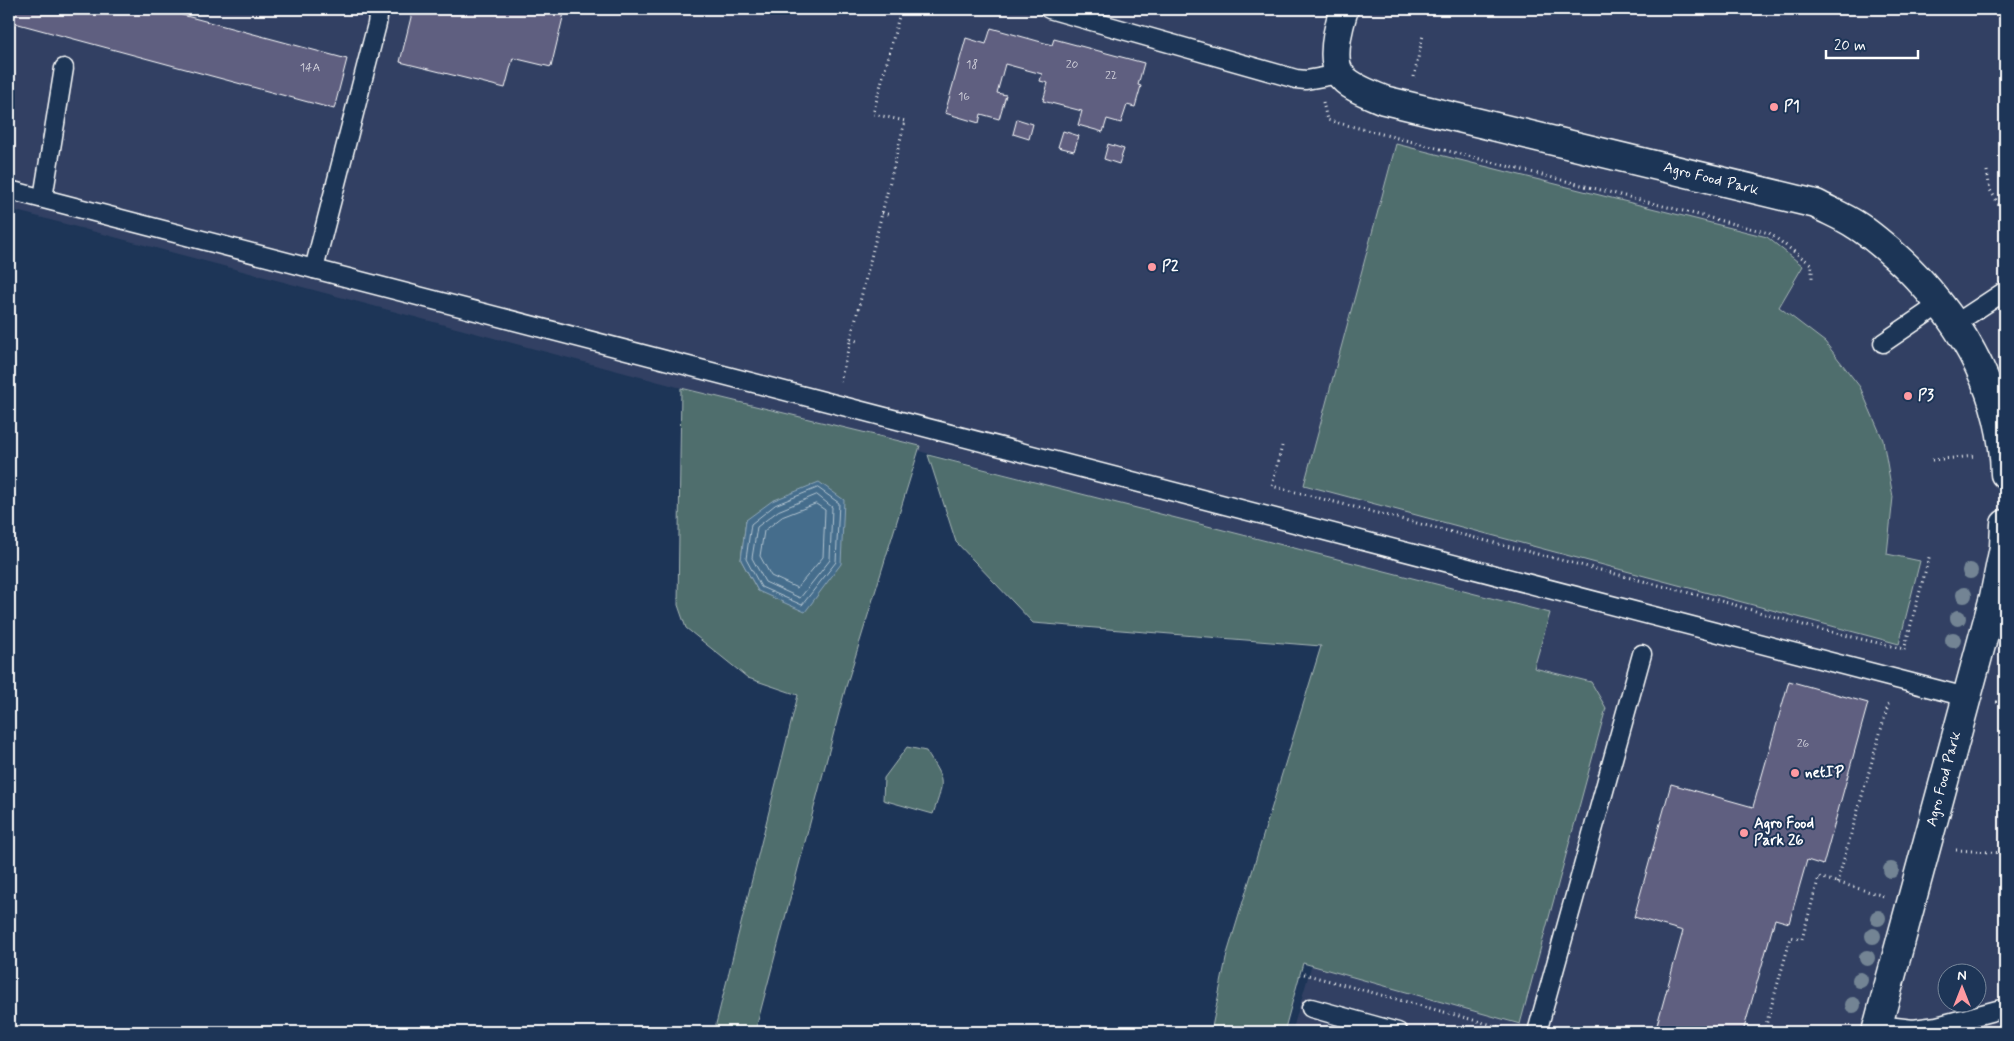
<svg xmlns="http://www.w3.org/2000/svg" width="2014" height="1041" font-family="Mynerve,sans-serif">
	<rect width="100%" height="100%" fill="#1d3557"/>
	<filter id="ink" filterUnits="userSpaceOnUse"><feTurbulence type="fractalNoise" baseFrequency=".02" numOctaves="2"/><feDisplacementMap in="SourceGraphic" scale="10" xChannelSelector="R" yChannelSelector="G"/><feConvolveMatrix kernelMatrix="1 2 1 2 8 2 1 2 1" color-interpolation-filters="sRGB"/></filter>
	<g filter="url(#ink)">
		<path fill="#314163" fill-rule="evenodd" d="M9 9H2005V1032H1292L1422 585 9 209ZM1946 974H1976V1004H1946Z"/>
		<g fill="#4f6e6d" stroke="#a7b6b6" fill-rule="evenodd">
			<polygon points="1396,144 1767,237 1803,266 1779,307 1825,342 1860,387 1883,440 1893,497 1887,554 1920,561 1899,644 1304,485"/>
			<path d="M681 388 920 446 845 690 755 1032H714L798 695 748 678 686 628 678 605ZM746 520 758 591 741 560Z"/>
			<polygon points="928,455 1550,613 1534,668 1591,682 1606,708 1520,1024 1303,963 1284,1032 1211,1032 1227,954 1321,646 1033,623 956,542"/>
			<path d="M907 747 926 751C945 782 945 779 933 814L883 800 884 778Z"/>
		</g>
		<polygon fill="#446d8c" stroke="#8fa7ba" points="819,482 844,500 841,564 805,612 758,591 741,560 746,520 772,501"/>
		<g fill="none" stroke-linecap="round" stroke-linejoin="round">
			<g stroke="#b4c5d1" stroke-width="1">
				<polygon points="818,488 839,503 836,562 802,605 761,587 746,559 751,524 775,505"/>
				<polygon points="817,495 832,507 830,560 800,598 765,582 752,558 757,527 778,511"/>
				<polygon points="816,504 825,510 823,557 797,588 771,576 760,556 764,531 782,517"/>
			</g>
		</g>
		<g fill="#5f5e80" stroke="#fff">
			<polygon points="14,9 160,9 347,59 334,109 11,22"/>
			<polygon points="413,9 565,9 551,67 513,58 505,88 400,62"/>
			<polygon points="991,28 1052,45 1054,39 1144,63 1138,85 1141,86 1135,107 1127,105 1121,123 1107,119 1103,132 1078,125 1082,111 1043,101 1048,83 1040,81 1042,74 1005,64 997,93 1006,95 999,119 981,114 979,123 945,113 966,38 986,44"/>
			<polygon points="1017,119 1033,124 1029,139 1013,134"/>
			<polygon points="1063,131 1079,136 1074,151 1058,147"/>
			<polygon points="1108,144 1124,149 1119,164 1104,159"/>
			<polygon points="1789,681 1868,703 1823,865 1807,860 1789,923 1775,919 1743,1032 1655,1032 1683,931 1634,917 1671,784 1753,807"/>
		</g>
		<g fill="none" stroke-linecap="round" stroke-linejoin="round">
			<defs>
				<g id="lane">
					<polyline points="1049,9 1296,79 1306,80 1340,74"/>
					<polyline points="9,190 1966,697"/>
					<polyline points="43,198 64,68"/>
					<polyline points="314,269 377,24 379,9"/>
					<polyline points="1955,324 2005,291"/>
					<polyline points="1883,343 1940,304"/>
					<polyline points="1311,1008 1398,1032"/>
					<polyline points="1878,1025 1913,1029 1937,1026 2005,1008"/>
					<polyline points="1537,1032 1642,654"/>
				</g>
				<g id="secondary">
					<path d="M1344 9C1339 25 1330 58 1340 74 1348 87 1370 94 1384 100L1816 204C1829 211 1844 217 1856 225 1874 236 1891 252 1906 266 1963 323 2003 392 2005 474"/>
					<polyline points="1876,1032 1994,597 2004,547 2005,524"/>
				</g>
			</defs>
			<use href="#lane" stroke="#fff" stroke-width="21"/>
			<use href="#secondary" stroke="#fff" stroke-width="31"/>
			<g stroke="#fff" stroke-width="3" stroke-dasharray="1 4" stroke-linecap="butt">
				<polyline points="1414,77 1423,35"/>
				<polyline points="1323,102 1327,120 1769,233 1812,265 1812,279"/>
				<polyline points="1987,171 1990,190 2005,214"/>
				<polyline points="882,213 891,215"/>
				<polyline points="851,339 860,342"/>
				<polyline points="840,382 905,121 873,114 901,9"/>
				<polyline points="1282,446 1272,486 1721,601 1810,627 1904,649"/>
				<polyline points="1932,460 1975,456"/>
				<polyline points="1904,650 1930,554"/>
				<polyline points="1996,702 2005,703"/>
				<polyline points="1956,850 2005,853"/>
				<polyline points="1837,883 1889,702"/>
				<polyline points="1304,974 1514,1031"/>
				<polyline points="1602,1032 1603,1028"/>
				<polyline points="1764,1032 1791,937 1802,939 1819,877 1884,896"/>
			</g>
			<use href="#lane" stroke="#1d3557" stroke-width="18"/>
			<use href="#secondary" stroke="#1d3557" stroke-width="28"/>
		</g>
		<g fill="#738494">
			<circle cx="1970" cy="571" r="8"/>
			<circle cx="1964" cy="595" r="8"/>
			<circle cx="1958" cy="618" r="8"/>
			<circle cx="1953" cy="640" r="8"/>
			<circle cx="1891" cy="870" r="8"/>
			<circle cx="1878" cy="918" r="8"/>
			<circle cx="1873" cy="936" r="8"/>
			<circle cx="1867" cy="958" r="8"/>
			<circle cx="1860" cy="980" r="8"/>
			<circle cx="1853" cy="1005" r="8"/>
		</g>
	</g>
	<g fill="#ff9aa2" stroke="#1d3557" stroke-width="2">
		<circle cx="1774" cy="107" r="5"/>
		<circle cx="1152" cy="267" r="5"/>
		<circle cx="1908" cy="396" r="5"/>
		<circle cx="1795" cy="773" r="5"/>
		<circle cx="1744" cy="833" r="5"/>
	</g>
	<g text-anchor="middle" dominant-baseline="central" stroke-width="4" stroke-linejoin="round" paint-order="stroke">
		<g font-size="12" fill="#d7d7df">
			<text x="972" y="65">18</text>
			<text x="1072" y="65">20</text>
			<text x="310" y="68">14A</text>
			<text x="1111" y="76">22</text>
			<text x="964" y="97">16</text>
			<text x="1803" y="744">26</text>
		</g>
		<g font-size="15" font-weight="bold" fill="#fff" stroke="#1d3557" text-anchor="start">
			<text x="1784" y="107">P1</text>
			<text x="1162" y="267">P2</text>
			<text x="1918" y="396">P3</text>
			<text x="1805" y="773">netIP</text>
			<text x="1754" y="824">Agro Food<tspan x="1754" dy="17">Park 26</tspan></text>
		</g>
		<g font-size="15" fill="#fff" stroke="#1d3557">
			<text transform="translate(1711 179) rotate(14)">Agro Food Park</text>
			<text transform="translate(1944 779) rotate(-75)">Agro Food Park</text>
		</g>
	</g>
	<rect width="2014" height="1041" fill="none" stroke="#1d3557" stroke-width="30"/>
	<rect x="15" y="15" width="1984" height="1011" fill="none" stroke="#fff" stroke-width="2" filter="url(#ink)"/>
	<g transform="translate(1962 988)"><circle r="24" fill="#1d3557" stroke="#77869a"/>
	<path d="M0-4L9 19L0 12L-9 19Z" fill="#ff9aa2"/>
	<text y="-8" font-size="14" font-weight="bold" text-anchor="middle" fill="#ffffff">N</text>
	</g>
	<path d="M1826 50v8h92v-8" fill="none" stroke="#ffffff" stroke-width="2.5"/>
	<text x="1834" y="50" font-size="15" fill="#ffffff" stroke="#1d3557" stroke-width="4" paint-order="stroke">20 m</text>
</svg>
